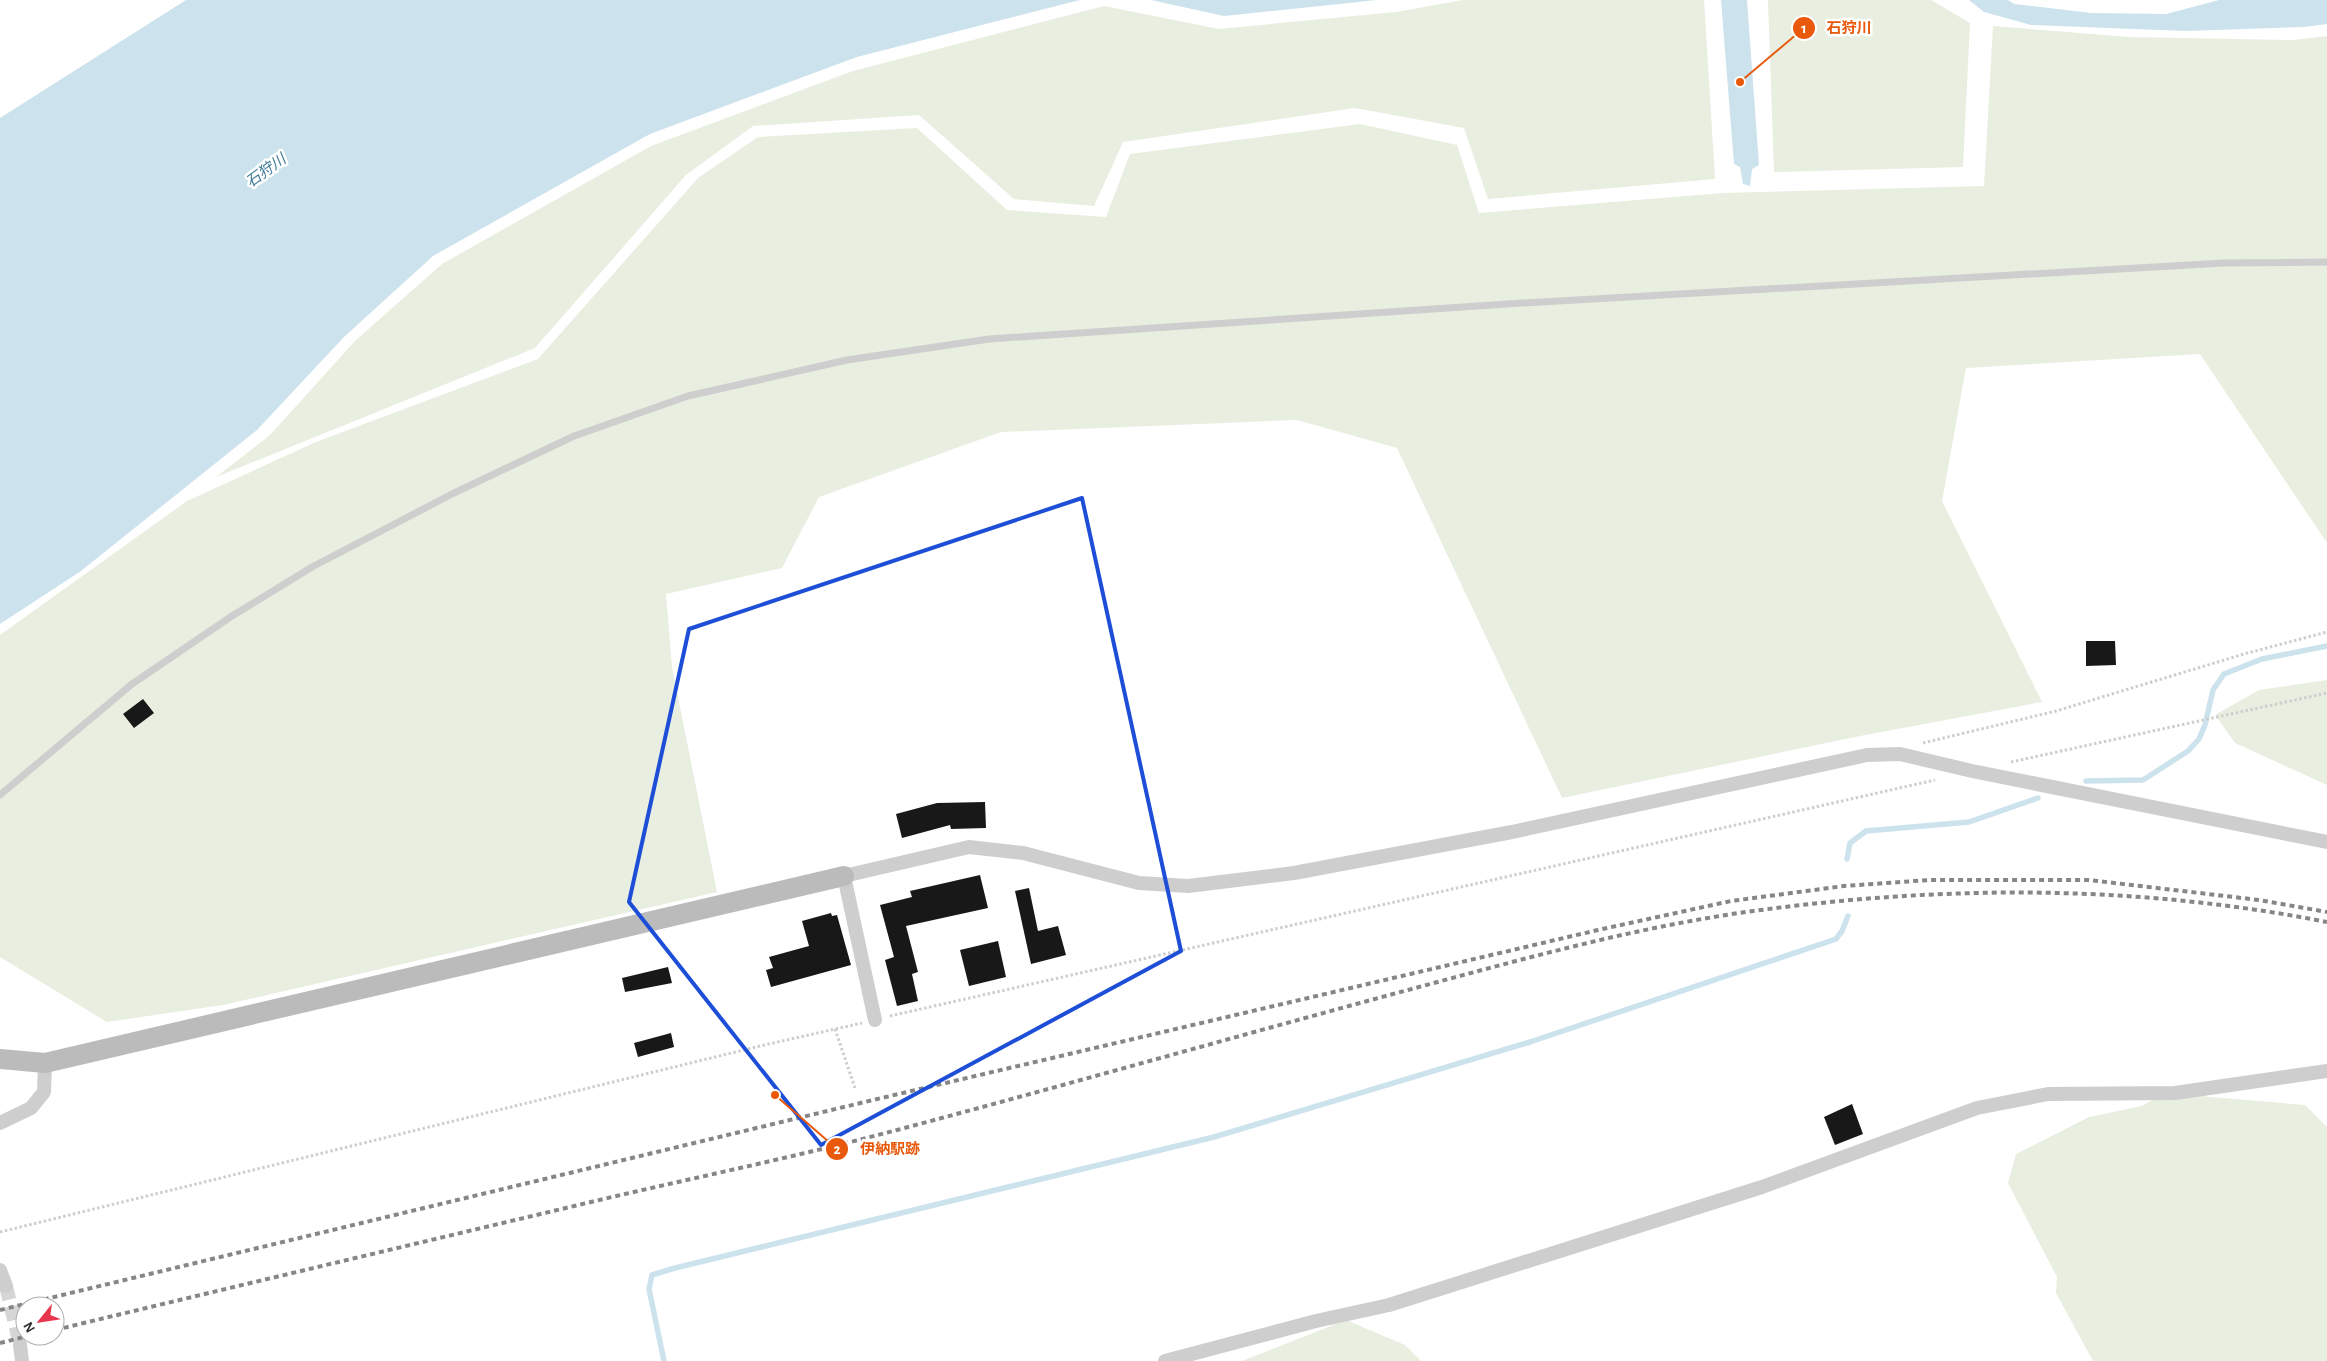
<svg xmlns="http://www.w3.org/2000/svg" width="2327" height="1361" font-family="'Alegreya Sans','Noto Sans JP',sans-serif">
	<rect width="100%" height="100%" fill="#fff"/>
	<g fill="#e8eee0">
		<polygon points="1463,0 1704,0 1715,179 1488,199 1464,128 1355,108 1123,142 1094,206 1014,199 919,115 753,126 686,175 535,348 216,477 270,435 355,341 442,264 651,146 853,71 1104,6 1219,29 1396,12"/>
		<polygon points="1768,0 1931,0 1970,23 1963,167 1774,172"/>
		<polygon points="1993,26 2129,37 2293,40 2327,36 2327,543 2200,354 1966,368 1942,501 2042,702 1860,736 1562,798 1397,448 1297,420 1001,432 819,497 782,568 666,594 672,667 717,892 223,1005 107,1022 0,957 0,635 187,501 316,442 538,359 698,178 758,137 917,128 1007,210 1106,217 1130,154 1360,124 1457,145 1479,213 1723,193 1984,186"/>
		<polygon points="2327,680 2327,785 2235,743 2215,715 2259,690"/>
		<polygon points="2164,1093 2305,1105 2327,1127 2327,1361 2093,1361 2056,1293 2057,1277 2008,1183 2016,1154 2089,1117 2142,1106"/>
		<polygon points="1346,1320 1405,1345 1421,1361 1242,1361"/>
	</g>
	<g fill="#cce2ed">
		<polygon points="186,0 1080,0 857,57 650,134 433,256 344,337 257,430 81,571 0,624 0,118"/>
		<polygon points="1151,0 1377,0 1224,16"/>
		<polygon points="1721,0 1747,0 1759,165 1752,169 1750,186 1743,184 1740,167 1734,164"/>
		<polygon points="1969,0 2008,0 2014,4 2091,13 2166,14 2219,0 2327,0 2327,24 2304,27 2186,31 2031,25 1984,12"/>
	</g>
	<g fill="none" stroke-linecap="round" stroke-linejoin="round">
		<g stroke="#cce2ed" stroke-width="5.5">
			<polyline points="2086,781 2143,780 2188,751 2199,739 2205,725 2213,690 2224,674 2262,659 2327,646"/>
			<polyline points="1847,859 1850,843 1866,831 1969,822 2038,798"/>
			<polyline points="664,1361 649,1289 652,1275 675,1268 1214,1137 1530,1042 1836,939 1842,931 1848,916"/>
		</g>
	</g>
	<g fill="#181818">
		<polygon points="2086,641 2115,641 2116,665 2086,666"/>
		<polygon points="143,699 154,713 134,728 123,714"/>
		<polygon points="985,802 986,828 951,829 950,825 902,838 896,814 937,803"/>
		<polygon points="980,875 988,908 906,926 918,972 912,974 918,1001 897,1006 885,960 894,957 880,905 912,897 910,891"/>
		<polygon points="1029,888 1038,931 1058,926 1066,955 1031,964 1015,891"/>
		<polygon points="831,913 832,916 837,915 851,965 771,987 766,970 773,968 769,957 809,946 802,921"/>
		<polygon points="998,941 1006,977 969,986 960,950"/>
		<polygon points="668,967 672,983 625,992 622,978"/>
		<polygon points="671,1033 674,1047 638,1057 634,1043"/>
		<polygon points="1852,1104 1863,1134 1835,1145 1824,1117"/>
	</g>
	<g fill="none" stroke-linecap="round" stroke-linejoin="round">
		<polyline stroke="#d6d6d6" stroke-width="14" stroke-dasharray="14 7" stroke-linecap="butt" points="6,1286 20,1345"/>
		<g stroke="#cecece" stroke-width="3" stroke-dasharray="2.5 2.5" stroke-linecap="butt">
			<polyline points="1923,743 2056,711 2244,654 2327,632"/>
			<polyline points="2011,762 2327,693"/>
			<polyline points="890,1016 1935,780"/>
			<polyline points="835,1029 855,1088"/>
			<polyline points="0,1232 760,1046 862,1023"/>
		</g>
		<polyline stroke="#cecece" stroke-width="7" points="0,795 132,684 232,616 312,567 452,494 574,436 688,396 847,360 989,339 1522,303 2224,263 2327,262"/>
		<g stroke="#cecece" stroke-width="14">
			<polyline points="875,1020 844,876 969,847 1023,853 1139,883 1188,886 1294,873 1512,832 1867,755 1900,754 1972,771 2327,842"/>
			<polyline points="0,1123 31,1108 44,1092 45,1063"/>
			<polyline points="0,1270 6,1286"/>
			<polyline points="20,1345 22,1361"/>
			<polyline points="1165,1361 1316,1321 1389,1305 1762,1187 1977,1108 2048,1094 2175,1093 2327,1071"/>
		</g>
		<polyline stroke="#bbb" stroke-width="20" points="0,1059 45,1063 844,876"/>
		<g stroke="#868686" stroke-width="4" stroke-dasharray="5 4" stroke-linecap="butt">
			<polyline points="0,1310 873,1100 1598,930 1731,901 1844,886 1929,880 2089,880 2259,900 2327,912"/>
			<path d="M55 1330C241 1285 427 1241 612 1197 707 1175 803 1155 897 1130 1062 1086 1227 1039 1393 994 1509 963 1626 929 1746 912 1941 885 2133 884 2327 922"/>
			<polyline points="0,1343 28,1336"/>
		</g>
	</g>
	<path fill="none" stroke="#1d4ed8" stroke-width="4" stroke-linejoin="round" d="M1082 498 1181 951 821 1145 629 902 689 629Z"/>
	<g text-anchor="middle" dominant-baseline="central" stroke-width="5" stroke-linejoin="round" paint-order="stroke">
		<g font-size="15" font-style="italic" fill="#3d7895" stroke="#fff">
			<text transform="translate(266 171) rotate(-36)">石狩川</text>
		</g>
	</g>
	<path fill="none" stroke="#e8590c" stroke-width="2" d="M1740 82L1804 28M775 1095L837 1149"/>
	<g fill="#e8590c" stroke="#fff" stroke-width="2">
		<circle cx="1740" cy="82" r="5"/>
		<circle cx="775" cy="1095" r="5"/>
		<circle cx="1804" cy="28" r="12"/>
		<circle cx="837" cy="1149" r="12"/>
	</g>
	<g font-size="15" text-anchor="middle" font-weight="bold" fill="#fff">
		<text x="1804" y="33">1</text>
		<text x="837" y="1154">2</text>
	</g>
	<g font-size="15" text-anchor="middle" font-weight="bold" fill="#e8590c" stroke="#fff" stroke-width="5" stroke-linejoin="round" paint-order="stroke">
		<text x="1849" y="33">石狩川</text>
		<text x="890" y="1154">伊納駅跡</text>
	</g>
	<g transform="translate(40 1321) rotate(240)"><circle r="24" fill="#ffffff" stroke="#adadad"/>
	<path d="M0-4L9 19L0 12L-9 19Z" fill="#e7354c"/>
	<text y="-8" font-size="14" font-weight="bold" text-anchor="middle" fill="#313131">N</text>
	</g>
</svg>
